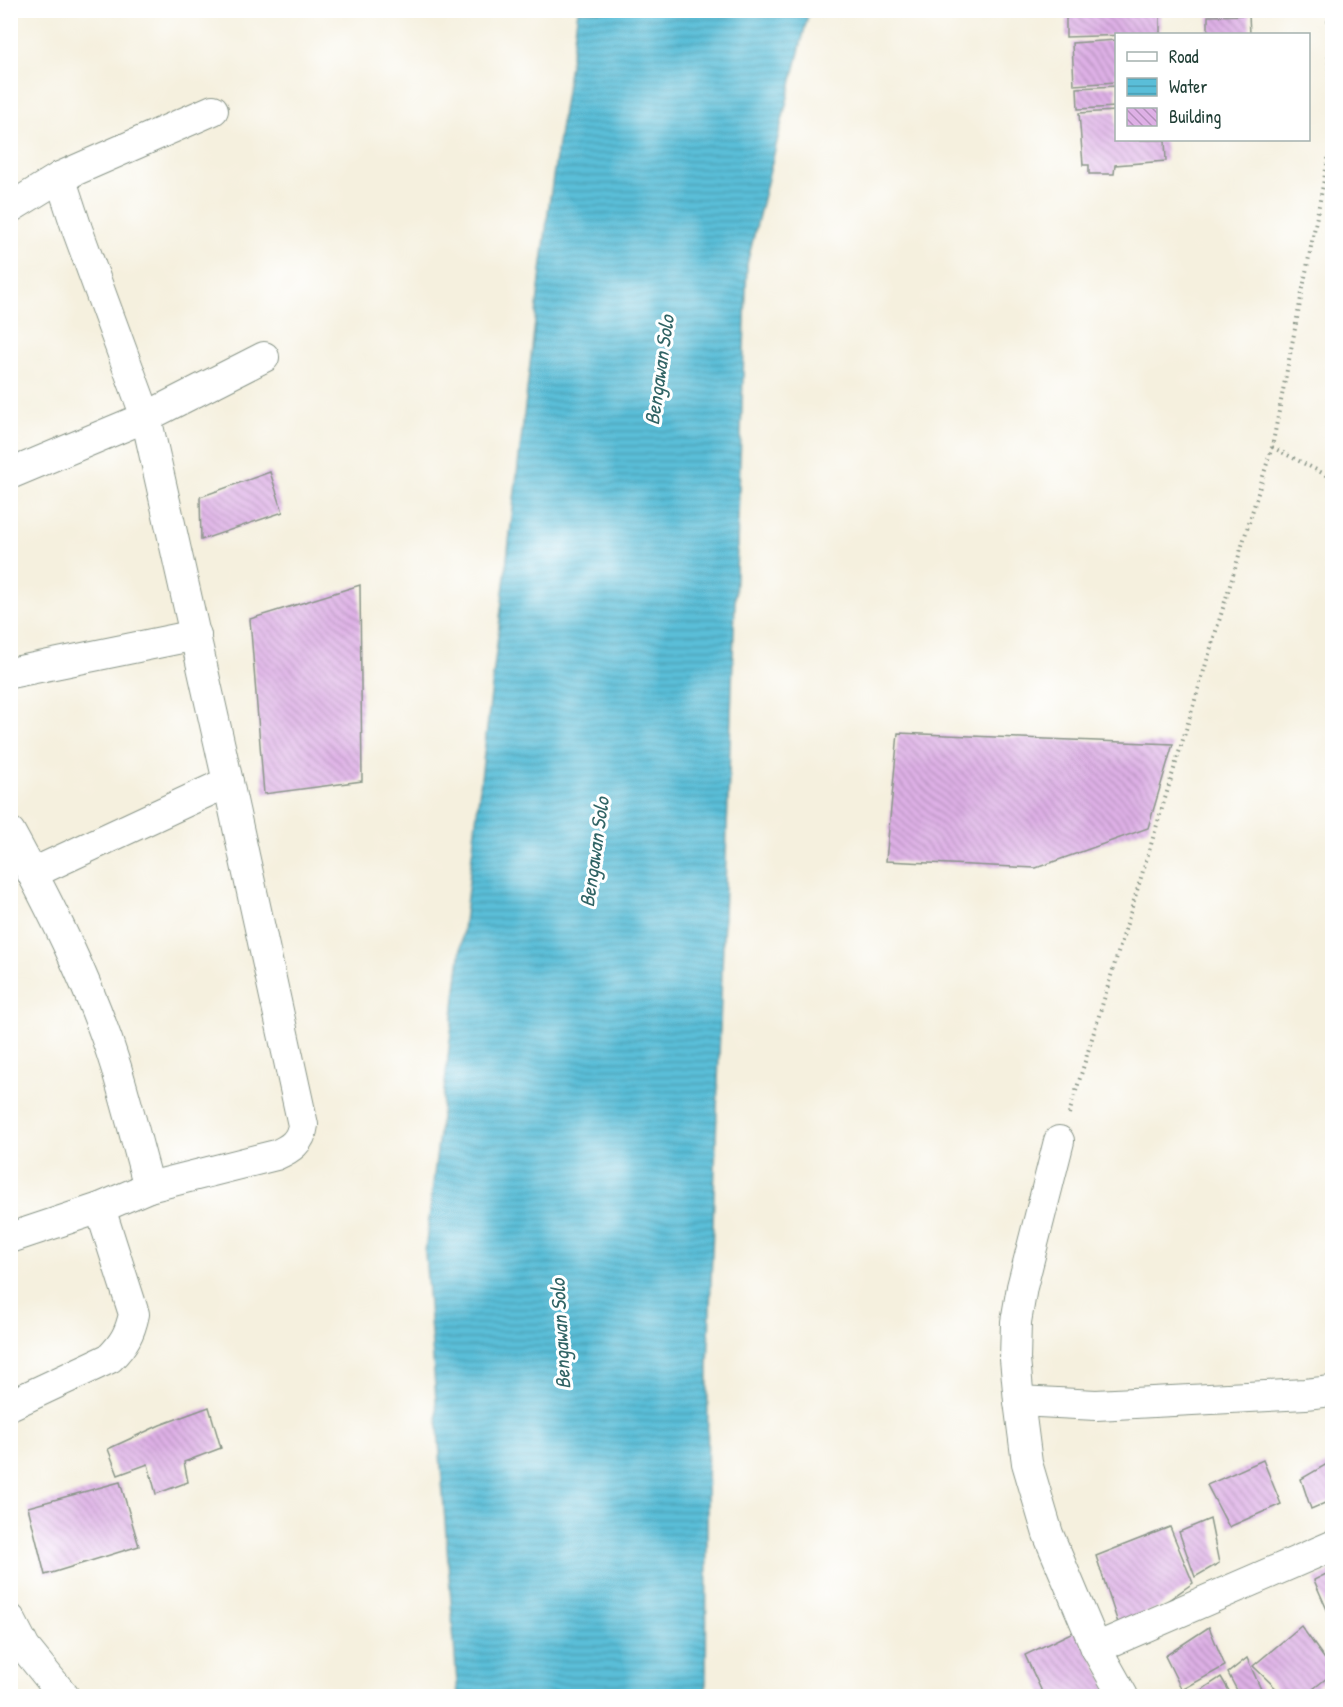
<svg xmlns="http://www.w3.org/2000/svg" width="1343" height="1707" font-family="'Patrick Hand',sans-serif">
	<defs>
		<pattern id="water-rules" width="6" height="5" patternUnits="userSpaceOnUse" patternTransform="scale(1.5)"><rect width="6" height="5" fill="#5abed8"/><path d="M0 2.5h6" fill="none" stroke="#4a9cb0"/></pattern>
		<pattern id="building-back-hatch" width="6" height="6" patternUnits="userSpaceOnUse" patternTransform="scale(1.5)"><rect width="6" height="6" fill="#deb0e6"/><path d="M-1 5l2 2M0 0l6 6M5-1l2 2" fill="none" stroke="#b390bb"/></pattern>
	</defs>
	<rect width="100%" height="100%" fill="#fff"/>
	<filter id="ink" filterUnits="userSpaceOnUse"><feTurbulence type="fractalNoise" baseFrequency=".0167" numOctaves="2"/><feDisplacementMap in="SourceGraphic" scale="12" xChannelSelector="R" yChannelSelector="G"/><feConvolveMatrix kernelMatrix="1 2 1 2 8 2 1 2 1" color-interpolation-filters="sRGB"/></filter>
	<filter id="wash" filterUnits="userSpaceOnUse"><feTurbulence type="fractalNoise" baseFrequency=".008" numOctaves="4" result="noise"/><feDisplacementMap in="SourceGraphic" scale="24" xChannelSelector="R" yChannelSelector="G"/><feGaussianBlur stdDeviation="1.35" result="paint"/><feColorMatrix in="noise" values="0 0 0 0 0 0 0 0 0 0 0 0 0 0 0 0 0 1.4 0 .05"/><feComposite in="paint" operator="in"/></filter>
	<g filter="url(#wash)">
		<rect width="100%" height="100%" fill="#f5f0de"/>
		<polygon fill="url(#water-rules)" stroke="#3c7e86" stroke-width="1.5" points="578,11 809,11 747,264 708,1366 706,1696 458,1696 425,1252 549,204"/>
		<g id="blocks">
			<g fill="url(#building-back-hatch)">
				<polygon points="1066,10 1160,10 1160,34 1066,37"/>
				<polygon points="1249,15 1250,34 1208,34 1208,16"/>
				<polygon points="1116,40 1116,82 1074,85 1072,43"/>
				<polygon points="1116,86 1116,107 1078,109 1077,88"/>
				<polygon points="1116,111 1116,140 1165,140 1166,161 1115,165 1114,174 1089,174 1089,165 1083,165 1079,113"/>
				<polygon points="270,472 283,512 201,540 200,497"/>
				<polygon points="360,585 362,781 264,794 250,619"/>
				<polygon points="898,733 1046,739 1173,744 1148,828 1036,868 886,861"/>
				<polygon points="209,1407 221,1448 184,1462 188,1482 156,1494 148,1464 118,1475 108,1449 160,1425"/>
				<polygon points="1263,1460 1281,1504 1229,1527 1207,1485"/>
				<polygon points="1332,1461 1332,1500 1311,1509 1301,1479"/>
				<polygon points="120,1482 139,1546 45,1575 28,1507"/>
				<polygon points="1210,1519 1219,1563 1195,1577 1179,1532"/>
				<polygon points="1170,1527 1193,1583 1154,1610 1118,1623 1096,1556"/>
				<polygon points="1332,1571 1332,1621 1314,1580"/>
				<polygon points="1301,1626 1332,1669 1332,1674 1304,1696 1284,1696 1253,1666"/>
				<polygon points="1209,1627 1225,1666 1182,1690 1165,1656"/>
				<polygon points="1077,1630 1108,1688 1094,1696 1044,1696 1025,1655"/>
				<polygon points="1247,1658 1264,1696 1240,1696 1228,1673"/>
				<polygon points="1221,1677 1232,1696 1192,1696"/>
			</g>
		</g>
	</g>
	<g filter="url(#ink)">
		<use href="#blocks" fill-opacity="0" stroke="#8a9689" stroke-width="1.5"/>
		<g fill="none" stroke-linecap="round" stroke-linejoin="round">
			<defs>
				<g id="minor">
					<path d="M60 177 77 229 146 417 228 782 303 1125C301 1142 290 1149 276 1155L149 1187"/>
					<polyline points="10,208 60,177 213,110"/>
					<polyline points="10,474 146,417 264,357"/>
					<polyline points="10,673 196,635"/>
					<path d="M10 832C51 907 91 986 116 1067 128 1107 138 1147 149 1187L100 1208 10 1238"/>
					<polyline points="33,873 228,782"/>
					<polyline points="1059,1141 1022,1287 1016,1322 1015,1359 1019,1401 1027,1463 1048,1534 1096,1648 1123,1696"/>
					<polyline points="1019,1401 1096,1405 1305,1394 1332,1391"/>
					<path d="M10 1405 110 1358C124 1344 130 1333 134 1314L100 1208"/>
					<polyline points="10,1619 25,1648 64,1696"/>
					<polyline points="1096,1648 1332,1546"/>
				</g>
			</defs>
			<use href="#minor" stroke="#8a9689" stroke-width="32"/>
			<g stroke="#8a9689" stroke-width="4" stroke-dasharray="1.5 4.5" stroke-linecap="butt">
				<polyline points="1272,447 1332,478"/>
				<polyline points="1069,1114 1272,447 1330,149 1328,10"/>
			</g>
			<use href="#minor" stroke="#fff" stroke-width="30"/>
		</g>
	</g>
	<g text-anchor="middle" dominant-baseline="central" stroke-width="6" stroke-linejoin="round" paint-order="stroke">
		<g font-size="21" font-style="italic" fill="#316465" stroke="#fff">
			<text transform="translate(659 370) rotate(-82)">Bengawan Solo</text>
			<text transform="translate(594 852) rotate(-82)">Bengawan Solo</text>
			<text transform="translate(560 1334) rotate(-93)">Bengawan Solo</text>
		</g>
	</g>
	<rect width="1343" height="1707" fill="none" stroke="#fff" stroke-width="36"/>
	<rect x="1115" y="33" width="195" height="108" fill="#ffffff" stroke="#a5b1ae" stroke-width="1.5"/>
	<rect x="1127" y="52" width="30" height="9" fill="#ffffff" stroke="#a5b1ae" stroke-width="1.5"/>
	<text x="1169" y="63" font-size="18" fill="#1f3d34">Road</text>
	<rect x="1127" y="78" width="30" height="18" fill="url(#water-rules)" stroke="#a5b1ae" stroke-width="1.5"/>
	<text x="1169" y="93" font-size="18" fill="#1f3d34">Water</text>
	<rect x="1127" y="108" width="30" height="18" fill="url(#building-back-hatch)" stroke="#a5b1ae" stroke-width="1.5"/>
	<text x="1169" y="123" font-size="18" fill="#1f3d34">Building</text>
</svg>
